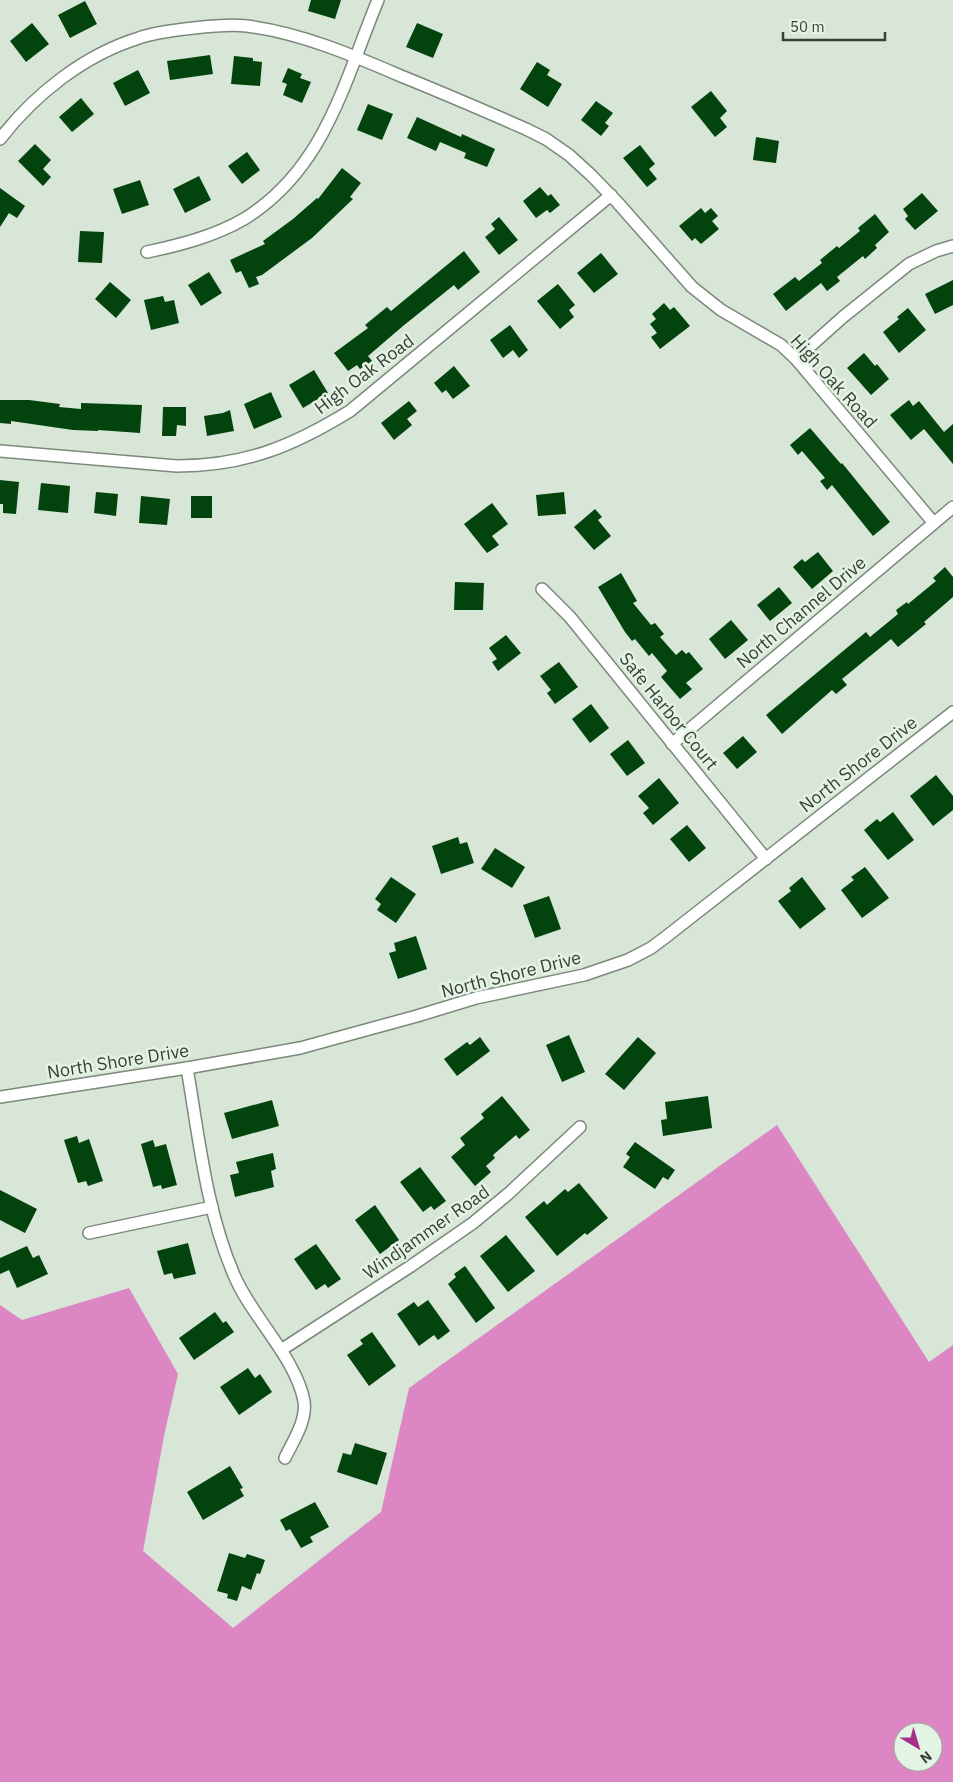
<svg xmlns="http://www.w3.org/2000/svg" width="953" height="1782" font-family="'IBM Plex Sans',sans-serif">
	<rect width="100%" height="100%" fill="#d7e6d6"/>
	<path fill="#dc86c4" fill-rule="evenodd" d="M777 1125 929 1362 953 1345V1782H0V1305L22 1320 129 1288 178 1374 164 1436 143 1551 233 1628 381 1512 409 1388ZM903 1732H933V1762H903Z"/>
	<g fill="#03440e">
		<polygon points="311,0 341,0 335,19 308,11"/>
		<polygon points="85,1 97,24 70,38 58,15"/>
		<polygon points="32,23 49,44 26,62 10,41"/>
		<polygon points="417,23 443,34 433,58 406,47"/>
		<polygon points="210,55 213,74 170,80 167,61"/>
		<polygon points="234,56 253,58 253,61 262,62 260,86 231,84"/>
		<polygon points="537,62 550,70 547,75 562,84 548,107 520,89"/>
		<polygon points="288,68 302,74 300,78 311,82 302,103 283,95 287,84 282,82"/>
		<polygon points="138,70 150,93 125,106 113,83"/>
		<polygon points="711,91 727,111 720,118 727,127 715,137 691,107"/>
		<polygon points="81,98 94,114 72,132 59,117"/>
		<polygon points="596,101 613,113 605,123 609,126 601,136 581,120"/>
		<polygon points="368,104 393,114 382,140 357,130"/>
		<polygon points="417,117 461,137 462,134 495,149 487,167 464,158 466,153 440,142 436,151 407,138"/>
		<polygon points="756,137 779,141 776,163 753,160"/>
		<polygon points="35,144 51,160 43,169 51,177 43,186 18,161"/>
		<polygon points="640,145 655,164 649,169 657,179 647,187 623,158"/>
		<polygon points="247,152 260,170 242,184 228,166"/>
		<polygon points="342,168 361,183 350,197 353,199 312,238 262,275 256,277 259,284 249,288 241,271 236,273 230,260 265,244 263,241 293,219 317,198 318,199"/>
		<polygon points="199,176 211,200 185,213 173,189"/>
		<polygon points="140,180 149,205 122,214 113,189"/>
		<polygon points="540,187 548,196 551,194 560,205 550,213 547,210 536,218 523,201"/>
		<polygon points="0,188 25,206 17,218 9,213 0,227"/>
		<polygon points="922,193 938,211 915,230 905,219 908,216 903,209"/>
		<polygon points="701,208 705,213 711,208 718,216 712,221 719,229 701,244 695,238 692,241 679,226"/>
		<polygon points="875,214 889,232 875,245 877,248 865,259 863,256 837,277 840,281 827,291 821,283 786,311 773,294 795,277 799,281 822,263 820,260 837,246 839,248 860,231 858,228"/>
		<polygon points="499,217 518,240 499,255 485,237 495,229 491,224"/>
		<polygon points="80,231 104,232 102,263 78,262"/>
		<polygon points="464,251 480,272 458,290 454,285 403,326 368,356 372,361 360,369 357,365 348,371 334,353 368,328 365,325 387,307 391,311"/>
		<polygon points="601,253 618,274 594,293 577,273"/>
		<polygon points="209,272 222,293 201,306 188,285"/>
		<polygon points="953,280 953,305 935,314 925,294"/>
		<polygon points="110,282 131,300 116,318 95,299"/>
		<polygon points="558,284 575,305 569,310 574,317 560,329 537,301"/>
		<polygon points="163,296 165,302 174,300 179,323 151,330 144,300"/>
		<polygon points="664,303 670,310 674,307 690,326 660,349 651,337 657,333 650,324 656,319 652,314"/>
		<polygon points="908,308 926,330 899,353 883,332 899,319 897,317"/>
		<polygon points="510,325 528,350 519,358 513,350 503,358 490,340"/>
		<polygon points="864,353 875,366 877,364 889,379 871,395 847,368"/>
		<polygon points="454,366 470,386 453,399 446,390 442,393 434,383"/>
		<polygon points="314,370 328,393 303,408 289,385"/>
		<polygon points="271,392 282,417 254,429 244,404"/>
		<polygon points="0,400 29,400 60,404 59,407 81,409 81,403 142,405 140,433 98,430 98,431 73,430 11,421 11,424 0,423"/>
		<polygon points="909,400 913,406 919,401 944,432 953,424 953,464 924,429 911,440 890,415"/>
		<polygon points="409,401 417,411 407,419 412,425 394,440 381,423"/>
		<polygon points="163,407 186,407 186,426 177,425 176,436 162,436"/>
		<polygon points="230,410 234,431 207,436 204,416 223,413"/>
		<polygon points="810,428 841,464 842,463 890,522 873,536 832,485 827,490 820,481 825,478 802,451 798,455 790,445"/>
		<polygon points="0,480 19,482 16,514 3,513 3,504 0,504"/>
		<polygon points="41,483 70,486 68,513 38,510"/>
		<polygon points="96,492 118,494 116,516 94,513"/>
		<polygon points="564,492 566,514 538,516 536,495"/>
		<polygon points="141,496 170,499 167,525 139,523"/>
		<rect x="191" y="496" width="21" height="22"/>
		<polygon points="492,503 508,524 492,536 499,545 487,553 464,524"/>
		<polygon points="595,509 602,517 598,520 611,536 594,550 574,527"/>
		<polygon points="818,552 833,571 812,589 793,567 802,559 805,562"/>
		<polygon points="945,567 953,577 953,597 924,622 926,624 898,647 891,639 842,679 847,685 836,694 832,690 782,734 766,715 866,632 870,637 898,614 896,610 907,602 908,604 936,581 933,578"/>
		<polygon points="621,573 637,601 633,603 651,625 655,623 664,634 660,637 676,655 682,650 686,654 689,652 703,669 686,683 692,689 680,699 661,677 667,671 652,653 649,656 635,639 632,641 625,632 598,587"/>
		<polygon points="455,582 484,583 483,610 454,610"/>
		<polygon points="779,587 792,603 770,621 757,605"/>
		<polygon points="731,620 748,640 725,659 709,639"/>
		<polygon points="506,635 521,653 498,671 492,662 497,659 489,648"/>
		<polygon points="559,662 578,687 555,704 547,693 551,690 540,676"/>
		<polygon points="591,704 609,728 590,743 572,719"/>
		<polygon points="743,736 757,752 737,769 723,753"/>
		<polygon points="628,740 645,763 627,776 610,754"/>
		<polygon points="936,775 953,796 953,810 933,826 910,796"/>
		<polygon points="659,778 679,803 653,825 643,813 649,808 638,796"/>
		<polygon points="893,812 914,840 888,860 864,830 877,819 880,822"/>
		<polygon points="687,825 706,848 689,862 670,839"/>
		<polygon points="458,837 460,844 467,842 474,863 441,874 432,846"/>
		<polygon points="495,848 525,867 512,888 481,869"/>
		<polygon points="865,867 889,898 862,918 841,890 854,880 851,877"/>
		<polygon points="391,877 416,894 396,923 377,910 381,904 375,899"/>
		<polygon points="802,877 826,909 800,929 778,901 791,891 789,888"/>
		<polygon points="549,896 561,929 535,938 523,905"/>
		<polygon points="416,936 427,969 398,979 389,953 396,951 394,943"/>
		<polygon points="569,1035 585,1072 562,1082 546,1045"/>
		<polygon points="480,1037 490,1051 457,1076 444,1059 467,1042 470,1045"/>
		<polygon points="638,1037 656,1053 624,1090 605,1074"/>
		<polygon points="502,1096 530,1130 519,1139 516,1135 493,1155 495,1158 486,1166 491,1172 475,1186 451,1157 465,1145 460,1138 484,1118 481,1114"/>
		<polygon points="708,1096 712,1128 663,1136 661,1120 667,1119 665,1102"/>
		<polygon points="272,1100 279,1126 232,1139 224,1113"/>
		<polygon points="77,1136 79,1143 89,1139 103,1181 88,1186 86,1181 78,1183 64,1140"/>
		<polygon points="153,1140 155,1147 166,1144 177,1185 162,1189 161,1185 153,1187 141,1144"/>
		<polygon points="635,1142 675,1170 668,1180 663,1177 655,1189 623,1167 630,1157 626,1154"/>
		<polygon points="273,1153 276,1169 271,1171 274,1187 235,1197 230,1175 239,1173 236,1162"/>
		<polygon points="420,1167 446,1201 434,1210 431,1206 423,1212 400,1182"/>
		<polygon points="579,1183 608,1218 587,1235 585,1233 557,1256 525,1217 544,1201 547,1205 565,1189 568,1192"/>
		<polygon points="0,1190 37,1209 25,1233 0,1220"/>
		<polygon points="375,1205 399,1240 380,1254 355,1220"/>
		<polygon points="506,1235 535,1271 508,1292 480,1256"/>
		<polygon points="188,1243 196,1274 174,1279 172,1273 164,1275 157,1251"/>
		<polygon points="316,1244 341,1279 328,1288 325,1284 316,1290 294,1259"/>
		<polygon points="27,1246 33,1258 39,1255 48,1274 17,1288 9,1270 0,1274 0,1258"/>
		<polygon points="465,1266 495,1308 476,1323 448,1284 456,1277 454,1274"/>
		<polygon points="428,1300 450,1331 438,1340 434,1335 419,1346 397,1314 414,1302 418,1307"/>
		<polygon points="215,1312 223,1323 226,1321 234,1332 194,1360 179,1338"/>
		<polygon points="372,1332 396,1366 369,1386 347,1355 363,1344 360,1340"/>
		<polygon points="248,1368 255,1378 260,1374 272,1392 239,1415 220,1387"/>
		<polygon points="355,1443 387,1453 377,1485 337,1472 343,1453 351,1455"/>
		<polygon points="230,1466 243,1488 240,1489 244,1496 203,1520 187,1492"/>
		<polygon points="315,1502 329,1527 310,1537 313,1542 301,1548 290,1529 286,1531 280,1520"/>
		<polygon points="229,1553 245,1558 247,1554 265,1560 260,1574 257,1573 251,1590 242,1586 237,1601 227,1598 228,1594 217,1591"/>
	</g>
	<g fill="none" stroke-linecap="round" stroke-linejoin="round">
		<defs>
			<g id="minor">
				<path d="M0 139C35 94 84 55 139 38 156 32 176 30 194 28 211 26 230 24 247 26 301 33 352 55 401 76 443 93 485 111 526 129L546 139 569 155 591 175 618 203 692 287 721 310 781 345 796 359 933 522"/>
				<path d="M147 252C180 245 215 236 244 219 325 169 344 82 378 0"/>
				<polyline points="796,359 843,317 909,264 936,251 953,246"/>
				<path d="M0 451 177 466C245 466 293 446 350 411L611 195"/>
				<polyline points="542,589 570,617 766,859"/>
				<polyline points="672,744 953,507"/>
				<path d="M187 1068C199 1138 206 1210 234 1275 251 1316 296 1358 304 1401 307 1421 293 1441 285 1458"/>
				<polyline points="0,1097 187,1068 300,1048 417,1016 476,998 584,975 628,960 651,948 667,936 953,712"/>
				<polyline points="89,1233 212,1207"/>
				<polyline points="281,1350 411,1266 473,1223 508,1194 580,1127"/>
			</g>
		</defs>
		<use href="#minor" stroke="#7b897b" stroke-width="14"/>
		<use href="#minor" stroke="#fff" stroke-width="11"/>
	</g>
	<g text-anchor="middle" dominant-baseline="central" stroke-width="5" stroke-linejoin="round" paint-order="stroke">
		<g font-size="18" fill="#383e38" stroke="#e4f4e4">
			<text transform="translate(364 374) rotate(-37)">High Oak Road</text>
			<text transform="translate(834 381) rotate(48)">High Oak Road</text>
			<text transform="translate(801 612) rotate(-40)">North Channel Drive</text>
			<text transform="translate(669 711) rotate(51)">Safe Harbor Court</text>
			<text transform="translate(858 764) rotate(-38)">North Shore Drive</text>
			<text transform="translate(511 974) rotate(-14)">North Shore Drive</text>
			<text transform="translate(118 1061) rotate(-9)">North Shore Drive</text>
			<text transform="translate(426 1232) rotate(-35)">Windjammer Road</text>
		</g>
	</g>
	<g transform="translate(918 1747) rotate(142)"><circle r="24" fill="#e4f4e4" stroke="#9fab9f"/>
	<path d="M0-4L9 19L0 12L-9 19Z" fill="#a4308a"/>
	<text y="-8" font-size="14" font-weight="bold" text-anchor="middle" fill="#383e38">N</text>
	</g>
	<path d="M783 32v8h102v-8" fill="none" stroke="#383e38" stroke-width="2.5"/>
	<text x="790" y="32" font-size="15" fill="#383e38" stroke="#e4f4e4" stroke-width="4" paint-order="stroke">50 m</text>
</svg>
